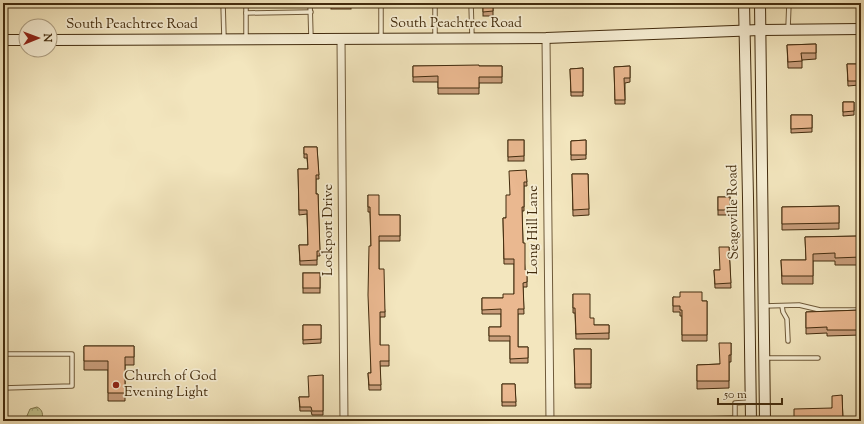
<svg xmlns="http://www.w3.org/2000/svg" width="864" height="424" font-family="'Sorts Mill Goudy',serif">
	<defs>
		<pattern id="park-crowns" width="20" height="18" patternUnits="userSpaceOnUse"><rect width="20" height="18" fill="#c2c38d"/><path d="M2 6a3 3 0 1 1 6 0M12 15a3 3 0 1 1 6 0" fill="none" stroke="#9f9f72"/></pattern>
	</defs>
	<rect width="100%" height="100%" fill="#f3e6be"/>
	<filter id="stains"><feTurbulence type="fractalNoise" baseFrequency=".005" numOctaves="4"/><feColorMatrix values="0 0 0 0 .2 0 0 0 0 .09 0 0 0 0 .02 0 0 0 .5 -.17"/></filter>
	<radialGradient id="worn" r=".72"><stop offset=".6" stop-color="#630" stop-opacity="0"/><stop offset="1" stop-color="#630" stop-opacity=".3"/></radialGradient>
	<path fill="url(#park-crowns)" stroke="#82784e" d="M37 407C43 410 43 414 42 421H28L26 418 30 409Z"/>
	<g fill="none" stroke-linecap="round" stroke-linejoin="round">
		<defs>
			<g id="lane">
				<polyline points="223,3 224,38"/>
				<polyline points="246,3 246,38"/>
				<polyline points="310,3 311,38"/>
				<polyline points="471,3 472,37"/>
				<polyline points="246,13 311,12"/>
				<polyline points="788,28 789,3"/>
				<polyline points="381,38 381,3"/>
				<polyline points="435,38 435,3"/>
				<polyline points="764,306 799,305 820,310 861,310"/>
				<polyline points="782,306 783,312 787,319 788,341"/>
				<polyline points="3,354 72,354 72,386 3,388"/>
				<polyline points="765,358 818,358"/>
				<polyline points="735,418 735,403 749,402"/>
				<polyline points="635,421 735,418 735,421"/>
			</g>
			<g id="street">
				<polyline points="546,38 550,421"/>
				<polyline points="341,39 344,421"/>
			</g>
			<g id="secondary">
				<polyline points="744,3 748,198 751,421"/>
				<polyline points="760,3 765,421"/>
				<polyline points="3,40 26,40"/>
				<polyline points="50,40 546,38 760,30 861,29"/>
			</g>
		</defs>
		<use href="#lane" stroke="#6f5a3a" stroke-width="5.5"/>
		<use href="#street" stroke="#6f5a3a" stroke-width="9"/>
		<use href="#secondary" stroke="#432c0e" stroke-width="12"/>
		<use href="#lane" stroke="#f7efd5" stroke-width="3.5"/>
		<use href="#street" stroke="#f7efd5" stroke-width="7"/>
		<use href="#secondary" stroke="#f7efd5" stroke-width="10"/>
	</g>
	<g fill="#c99e7c" stroke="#432c0e">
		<rect x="331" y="3" width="20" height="6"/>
		<rect x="483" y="3" width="10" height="13"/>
		<polygon points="816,44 816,59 802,60 802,68 788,68 787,45"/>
		<polygon points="847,64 861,64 861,79 859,79 859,85 848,86"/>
		<polygon points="413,66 502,66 502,83 479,83 479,94 438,94 438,82 413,82"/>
		<polygon points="630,66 630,82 625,83 625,104 615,104 614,67"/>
		<polygon points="583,68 583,96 571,96 570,69"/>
		<polygon points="843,102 854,102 854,115 843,116"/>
		<polygon points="791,115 812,115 812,132 791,133"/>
		<rect x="508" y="140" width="16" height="21"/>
		<polygon points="586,140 586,159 571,160 571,141"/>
		<polygon points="304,147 317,147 319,179 316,179 316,194 318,194 320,256 317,256 317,265 300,265 299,245 308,245 307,214 299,215 298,169 308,169 307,158 304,158"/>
		<polygon points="526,170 527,186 524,186 524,211 522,211 523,243 525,270 527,270 527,287 523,287 524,314 518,314 518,347 528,347 528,363 510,363 510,341 489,341 489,327 501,327 501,314 482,314 482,298 503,298 514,294 514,264 504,264 503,218 506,218 510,195"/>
		<polygon points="572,174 588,174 589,215 573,216"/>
		<polygon points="368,195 379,215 400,215 400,241 379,241 379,269 385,312 385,317 380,317 380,345 389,361 389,366 380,366 381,390 369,390 368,373 371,373 371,246 370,212 368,212"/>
		<rect x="718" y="197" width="12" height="18"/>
		<polygon points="839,206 839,229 782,230 782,207"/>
		<polygon points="861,236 861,265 835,265 835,261 813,261 813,284 782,284 781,260 806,260 805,237"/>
		<polygon points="729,247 731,288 715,288 714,270 720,270"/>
		<rect x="303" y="273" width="17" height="20"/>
		<polygon points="573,294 594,325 609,325 609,339 576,339 575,313 573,313"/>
		<polygon points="673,297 702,301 707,301 707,341 682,341 682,316 680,316 680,312 673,312"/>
		<polygon points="861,310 861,335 827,336 827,333 806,334 806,312"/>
		<polygon points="303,325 321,325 321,343 303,344"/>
		<polygon points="731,343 731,362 729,362 729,388 697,389 697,365 720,364"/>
		<polygon points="84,346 134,346 134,365 125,365 125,401 108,401 108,370 84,370"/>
		<polygon points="574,349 591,349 591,388 575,388"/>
		<polygon points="323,375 323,415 312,415 311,411 300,411 299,397 309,397"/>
		<polygon points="502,384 515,384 516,406 502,406"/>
		<polygon points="842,395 843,421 794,421 832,408"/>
	</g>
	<g fill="#eab890" stroke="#432c0e">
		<rect x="331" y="3" width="20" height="2"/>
		<polygon points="483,3 493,3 493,11 483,12"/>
		<polygon points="816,44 816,53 801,53 802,61 788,62 787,45"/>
		<polygon points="847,64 861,64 861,75 859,75 859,81 848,81"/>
		<polygon points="479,65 479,66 502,66 502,77 479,77 479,88 438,88 438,76 413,77 413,66"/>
		<polygon points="630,66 630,78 624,78 625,100 615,100 614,67"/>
		<polygon points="583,68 583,92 571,92 570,69"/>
		<polygon points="843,102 854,102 854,111 843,112"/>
		<polygon points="791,115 812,115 812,128 791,129"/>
		<polygon points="508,140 524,140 524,156 508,157"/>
		<polygon points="586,140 586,155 571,155 571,141"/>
		<polygon points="304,147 317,147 319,175 316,175 316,194 318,194 320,251 317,251 317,260 300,261 299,245 308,245 307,210 299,210 298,169 308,169 307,154 304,154"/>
		<polygon points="526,170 527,182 524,182 524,207 522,207 523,243 525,243 525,270 527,270 527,282 523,283 524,309 518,309 518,347 528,347 528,358 510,359 510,336 489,336 489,327 501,327 501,309 482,310 482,298 503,298 503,294 514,294 514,259 504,259 503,218 506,218 506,195 510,195 509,171"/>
		<polygon points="572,174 588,174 589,209 573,210"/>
		<polygon points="368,195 379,195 379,215 400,215 400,236 379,236 379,269 384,269 385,312 380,312 380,345 389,345 389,361 380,361 381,385 369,385 368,373 371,373 368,295 369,246 371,246 370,207 368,207"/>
		<rect x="718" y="197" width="12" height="13"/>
		<polygon points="839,206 839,223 782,224 782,207"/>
		<polygon points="861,236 861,257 835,258 835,253 813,254 813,276 782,276 781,260 806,260 805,237"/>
		<polygon points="719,247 729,247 731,283 715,284 714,270 720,270"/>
		<rect x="303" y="273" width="17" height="15"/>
		<polygon points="680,292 702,292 702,301 707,301 707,335 682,335 682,310 680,310 680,306 673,306 673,297 680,297"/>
		<polygon points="573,294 590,294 590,318 594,318 594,325 609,325 609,333 576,334 575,308 573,308"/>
		<polygon points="861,310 861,330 827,330 827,327 806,328 806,312"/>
		<polygon points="303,325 321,325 321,339 303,340"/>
		<polygon points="719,343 731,343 731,355 729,355 729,381 697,381 697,365 720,364"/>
		<polygon points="84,346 134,346 134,357 125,357 125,393 108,393 108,361 84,361"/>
		<polygon points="574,349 591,349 591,384 575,384"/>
		<polygon points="323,375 323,411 312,411 311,407 300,407 299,397 309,397 308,376"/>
		<polygon points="502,384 515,384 516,402 502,402"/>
		<polygon points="842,395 843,420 794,421 794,409 832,408 832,396"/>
	</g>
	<circle fill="#8f2418" stroke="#f7efd5" stroke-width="1.5" cx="116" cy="385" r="4"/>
	<g text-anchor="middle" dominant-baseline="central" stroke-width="3.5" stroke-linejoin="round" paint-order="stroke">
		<g font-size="14" fill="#432c0e" stroke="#f7efd5">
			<text x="456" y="24">South Peachtree Road</text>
			<text x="132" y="25">South Peachtree Road</text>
			<text transform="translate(734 212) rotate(-91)">Seagoville Road</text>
			<text transform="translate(329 230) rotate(-90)">Lockport Drive</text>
			<text transform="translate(534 230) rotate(-90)">Long Hill Lane</text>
		</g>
		<g font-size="14" fill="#432c0e" stroke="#f7efd5" text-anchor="start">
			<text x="124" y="377">Church of God<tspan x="124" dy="16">Evening Light</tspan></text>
		</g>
	</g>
	<rect width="864" height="424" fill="none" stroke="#f3e6be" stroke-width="16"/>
	<rect x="4" y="4" width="856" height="416" fill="none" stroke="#432c0e" stroke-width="2"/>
	<rect x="8" y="8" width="848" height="408" fill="none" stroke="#432c0e"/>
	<g transform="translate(38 38) rotate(89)"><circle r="19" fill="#f7efd5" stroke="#afa185"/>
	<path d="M0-3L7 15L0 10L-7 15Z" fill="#8f2418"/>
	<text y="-6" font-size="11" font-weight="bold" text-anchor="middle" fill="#432c0e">N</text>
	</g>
	<path d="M718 398v6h64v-6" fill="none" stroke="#432c0e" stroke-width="2"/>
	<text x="724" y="398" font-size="12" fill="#432c0e" stroke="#f7efd5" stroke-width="3" paint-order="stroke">50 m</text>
	<rect width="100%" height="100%" filter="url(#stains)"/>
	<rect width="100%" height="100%" fill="url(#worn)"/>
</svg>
